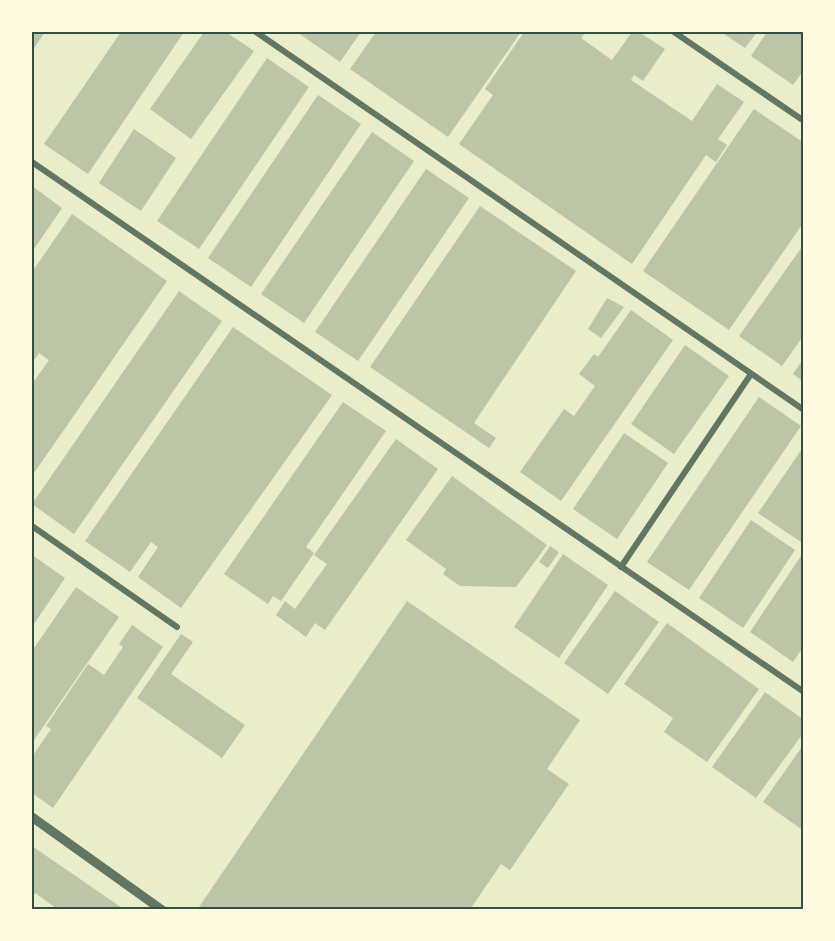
<svg xmlns="http://www.w3.org/2000/svg" width="835" height="941" font-family="Cabin,sans-serif">
	<rect width="100%" height="100%" fill="#e9edc9"/>
	<g fill="#bcc5a7">
		<polygon points="32,32 45,32 32,51"/>
		<polygon points="121,32 184,32 88,174 44,144"/>
		<polygon points="204,32 226,32 254,51 191,139 150,109"/>
		<polygon points="297,32 361,32 340,62"/>
		<polygon points="376,32 521,32 448,137 350,69"/>
		<polygon points="524,32 586,32 581,38 612,60 632,32 639,32 665,49 643,81 634,75 631,80 692,121 717,84 744,102 718,139 727,145 716,162 706,155 632,264 459,144 493,95 485,89"/>
		<polygon points="721,32 757,32 745,48"/>
		<polygon points="767,32 804,32 804,70 793,85 751,56"/>
		<polygon points="267,58 309,87 199,249 157,221"/>
		<polygon points="318,95 361,124 251,287 208,258"/>
		<polygon points="754,109 804,143 804,222 729,330 643,271"/>
		<polygon points="134,129 176,158 141,211 99,183"/>
		<polygon points="372,132 414,161 304,323 261,294"/>
		<polygon points="426,169 469,198 358,361 315,332"/>
		<polygon points="32,186 62,208 32,252"/>
		<polygon points="480,206 576,271 474,423 496,438 489,448 370,367"/>
		<polygon points="72,214 167,281 32,476 32,384 49,360 39,353 32,363 32,272"/>
		<polygon points="804,244 804,335 782,366 739,336"/>
		<polygon points="179,291 222,321 74,534 32,504"/>
		<polygon points="607,298 624,307 601,338 588,329"/>
		<polygon points="631,310 673,340 561,501 520,472 564,409 574,416 595,386 579,374 594,354 598,357"/>
		<polygon points="233,327 332,395 181,608 138,577 158,547 151,542 130,572 85,541"/>
		<polygon points="685,345 729,376 674,454 631,424"/>
		<polygon points="804,358 804,382 793,374"/>
		<polygon points="759,397 801,426 689,590 647,562"/>
		<polygon points="343,402 386,431 306,547 314,553 281,601 273,596 268,604 224,574"/>
		<polygon points="624,433 668,463 617,539 573,509"/>
		<polygon points="396,439 438,469 325,630 315,623 306,637 276,615 285,601 295,609 327,564 314,555"/>
		<polygon points="804,446 804,538 801,542 758,513"/>
		<polygon points="452,476 547,545 516,587 460,586 443,574 446,569 406,540"/>
		<polygon points="751,520 795,550 743,628 699,598"/>
		<polygon points="550,546 559,552 548,568 539,562"/>
		<polygon points="563,554 608,585 559,658 514,627"/>
		<polygon points="32,555 65,578 32,627"/>
		<polygon points="801,556 804,558 804,646 793,662 750,632"/>
		<polygon points="76,587 119,617 32,743 32,651"/>
		<polygon points="615,591 659,622 608,694 564,663"/>
		<polygon points="407,601 580,720 547,769 569,784 510,870 501,864 471,908 473,910 197,910"/>
		<polygon points="667,623 759,689 707,762 664,732 673,718 624,684"/>
		<polygon points="132,625 163,647 53,808 32,793 32,757 51,729 46,726 88,664 104,675 123,647 119,644"/>
		<polygon points="181,634 193,642 171,674 245,725 222,758 137,698"/>
		<polygon points="765,692 804,720 804,732 756,798 712,767"/>
		<polygon points="804,744 804,831 763,802"/>
		<polygon points="32,846 125,910 59,910 35,893 32,899"/>
	</g>
	<g fill="none" stroke-linecap="round" stroke-linejoin="round">
		<g stroke="#617663" stroke-width="6">
			<polyline points="256,32 804,410"/>
			<polyline points="674,32 804,121"/>
			<polyline points="32,162 804,692"/>
			<polyline points="32,526 177,627"/>
			<polyline points="621,567 751,374"/>
		</g>
		<polyline stroke="#617663" stroke-width="9" points="32,817 162,910"/>
	</g>
	<rect width="835" height="941" fill="none" stroke="#fefae0" stroke-width="66"/>
	<rect x="33" y="33" width="769" height="875" fill="none" stroke="#344e41" stroke-width="2"/>
</svg>
